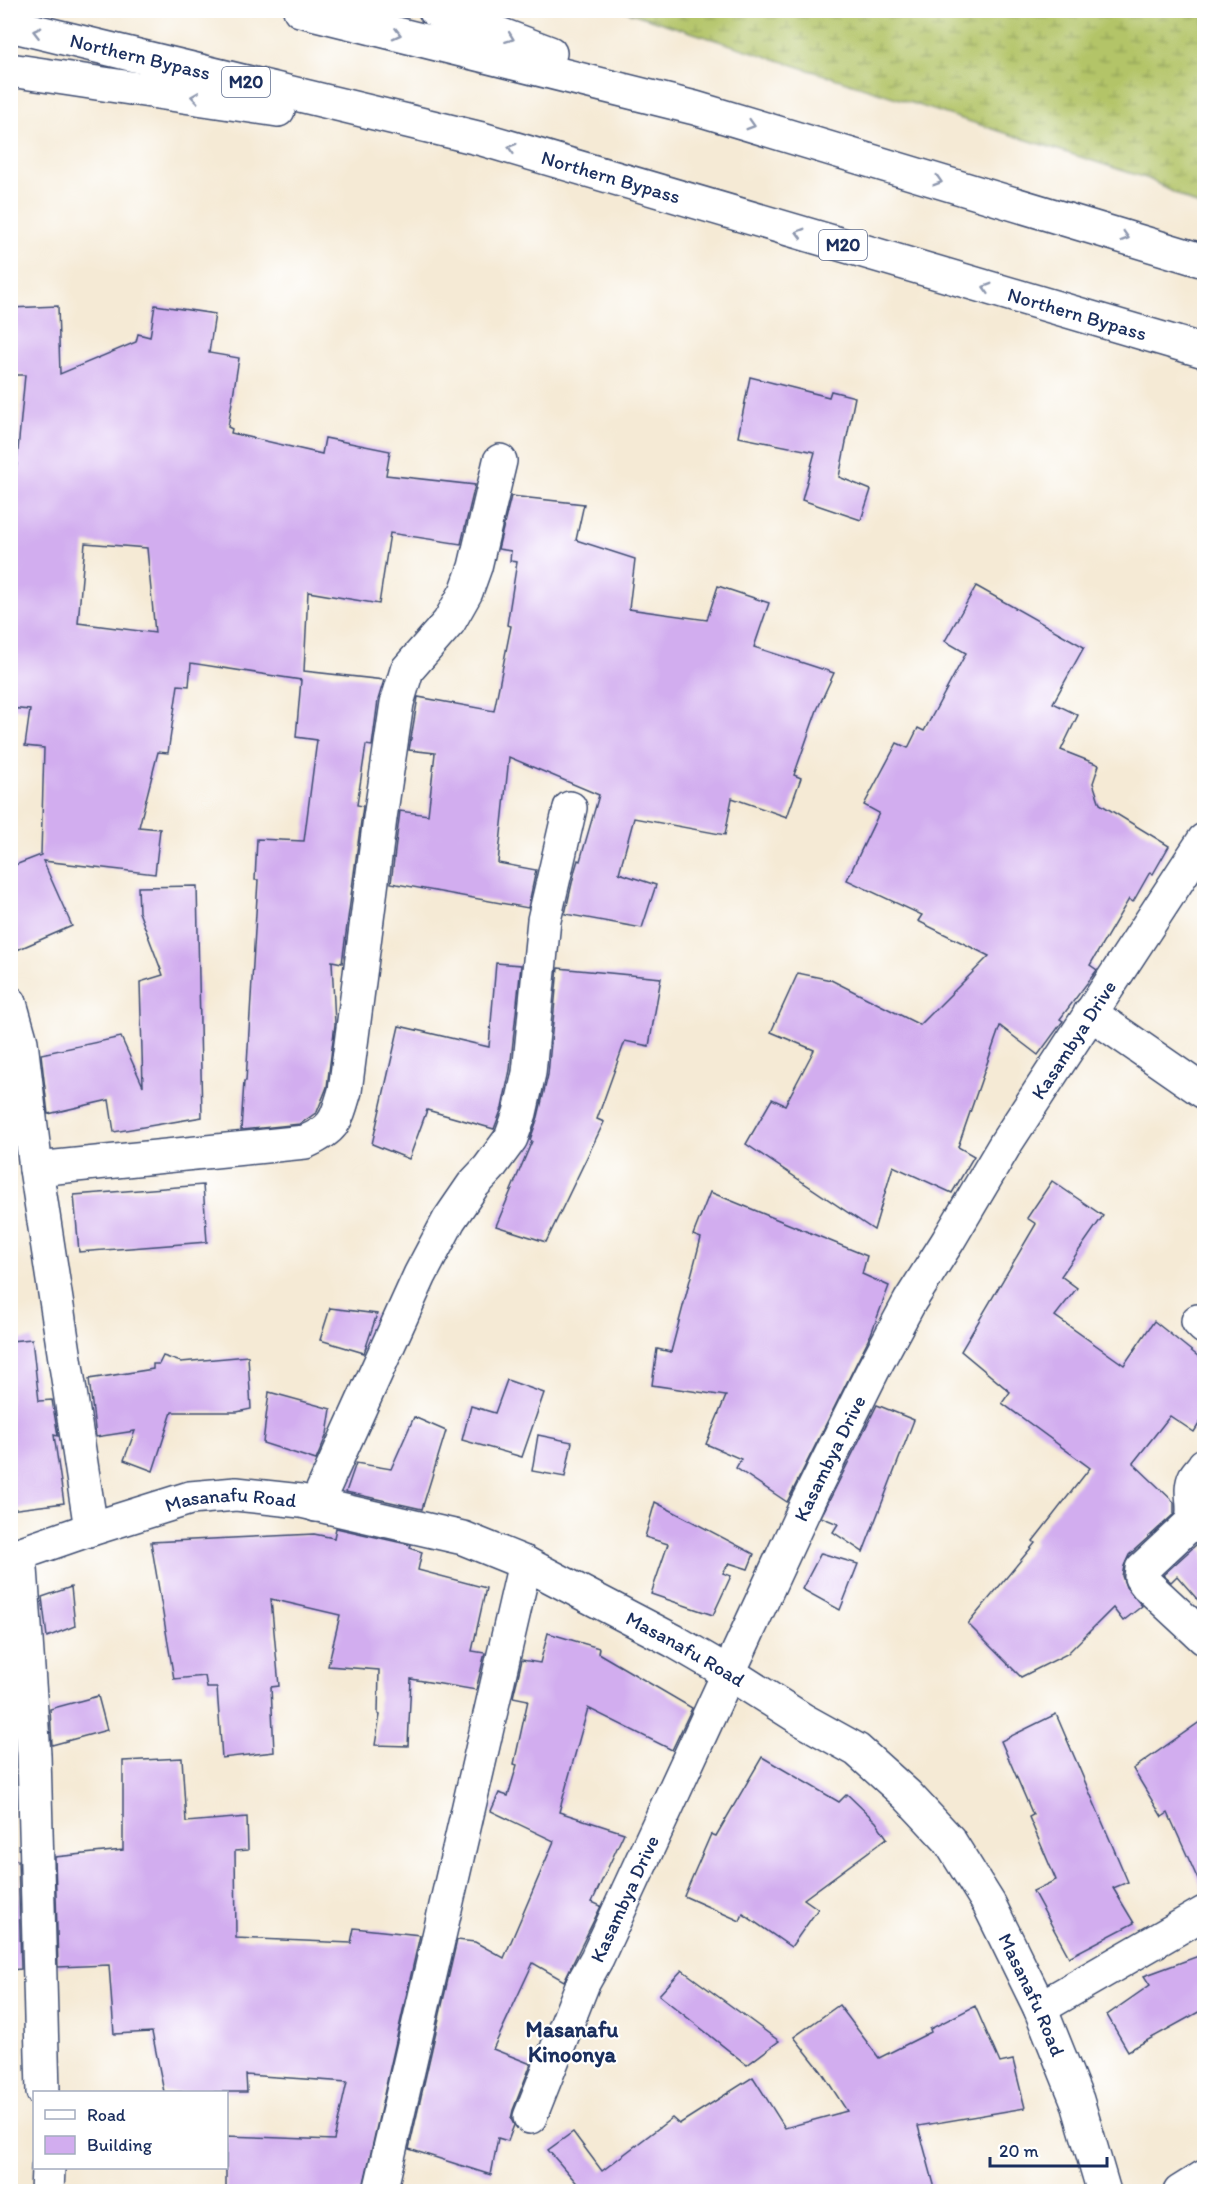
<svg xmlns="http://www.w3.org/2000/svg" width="1215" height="2202" font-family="Itim,sans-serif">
	<defs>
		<pattern id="wetland-marsh" width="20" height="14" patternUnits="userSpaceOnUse" patternTransform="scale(1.5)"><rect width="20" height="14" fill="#b3c467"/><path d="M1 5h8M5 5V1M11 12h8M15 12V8" fill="none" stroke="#91a058"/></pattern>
	</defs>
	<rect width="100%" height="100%" fill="#fff"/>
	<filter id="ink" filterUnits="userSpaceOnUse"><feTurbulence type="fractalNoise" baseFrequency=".0167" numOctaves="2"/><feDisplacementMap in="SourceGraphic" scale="12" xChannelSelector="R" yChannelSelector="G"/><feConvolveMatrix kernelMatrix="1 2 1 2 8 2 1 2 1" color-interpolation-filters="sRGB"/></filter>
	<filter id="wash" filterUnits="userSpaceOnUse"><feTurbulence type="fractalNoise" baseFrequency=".008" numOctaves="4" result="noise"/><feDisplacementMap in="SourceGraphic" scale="24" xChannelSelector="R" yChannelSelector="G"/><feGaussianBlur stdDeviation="1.35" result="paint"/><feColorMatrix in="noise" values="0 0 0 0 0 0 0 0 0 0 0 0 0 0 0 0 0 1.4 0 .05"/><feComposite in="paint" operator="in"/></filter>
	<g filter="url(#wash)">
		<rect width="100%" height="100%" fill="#f5ead5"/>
		<polygon fill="url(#wetland-marsh)" stroke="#677a62" stroke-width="1.5" points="625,11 1204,11 1204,209 1149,179"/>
		<g id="blocks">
			<g fill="#d2adef" fill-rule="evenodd">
				<path d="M155 305 215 314 209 353 239 358 228 427 232 429 231 433 322 454 325 438 390 451 386 475 475 485 461 544 390 533 379 604 308 592 304 671 384 680 378 700 372 746 366 745 357 805 363 806 342 963 332 961 335 1024 327 1087 317 1112 300 1124 241 1130 244 1081H246L258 880H255L257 839 304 841 317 740 296 737 301 680 191 663 189 686 178 685 168 753 158 752 139 827 160 829 155 874 43 861 72 926 10 953V867L41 855 44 748 25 746 30 710 10 708V471H16L25 375H10V308L58 306 60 374 136 342 138 334 150 337ZM85 543 147 548 155 633 78 623Z"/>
				<polygon points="750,377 829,397 831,391 855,397 839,477 871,490 861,520 802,500 815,452 738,437"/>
				<polygon points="511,496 584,504 576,540 635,559 629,609 707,620 718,586 769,603 754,647 834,673 817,710 794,775 801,778 787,817 732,798 725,835 634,818 619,873 656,885 642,928 565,914 575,870 578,860 580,861 599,795 509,757 498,863 536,870 528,908 391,883 400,811 428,815 435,753 409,750 418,697 494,711 511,626 507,625 517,562 510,561 511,551 498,549"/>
				<polygon points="976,586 1084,647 1053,703 1078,715 1061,750 1099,765 1093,783 1100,804 1169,846 1153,874 1150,872 1133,902 1129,899 1090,965 1097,970 1060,1019 1063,1021 1038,1055 1000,1026 958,1147 974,1156 952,1193 893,1166 874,1230 746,1144 772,1099 785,1105 814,1050 771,1032 798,973 831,980 920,1025 989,956 918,921 922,915 847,880 879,813 864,805 897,743 908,748 918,728 924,731 966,653 945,641"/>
				<polygon points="197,886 202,1117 114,1132 109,1100 48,1114 41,1054 121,1037 143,1086 140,982 163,975 139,912 138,887"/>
				<polygon points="496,963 521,965 510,1070 502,1108 494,1129 427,1110 409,1159 372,1144 399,1026 489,1047"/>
				<polygon points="558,968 661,978 649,1046 625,1041 597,1119 604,1122 546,1242 496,1226 532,1141 530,1140 538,1117 548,1075"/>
				<polygon points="1052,1181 1103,1216 1061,1276 1077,1288 1055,1316 1124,1365 1154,1321 1204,1361 1204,1416 1194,1432 1170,1416 1133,1463 1174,1502 1174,1514 1129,1555 1124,1566 1122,1576 1126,1587 1142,1606 1123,1621 1113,1608 1067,1654 1021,1677 968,1624 1035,1543 1033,1541 1090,1468 1002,1403 1010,1392 961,1351 1036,1224 1027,1218"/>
				<polygon points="203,1185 207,1242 79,1252 74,1195"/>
				<polygon points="710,1192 867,1256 862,1274 889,1286 871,1334 787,1502 736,1468 741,1459 706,1444 726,1396 652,1385 657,1349 671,1352 701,1238 693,1235"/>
				<polygon points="330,1308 377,1314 364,1353 320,1340"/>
				<polygon points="32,1339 39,1401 52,1400 58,1436 54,1435 64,1503 10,1510 10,1341"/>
				<polygon points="163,1356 181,1362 248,1356 251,1409 237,1412 172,1412 153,1471 124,1460 135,1431 96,1437 89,1379 153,1369 153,1364 159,1364"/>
				<polygon points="507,1380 544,1393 522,1457 462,1440 471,1406 495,1413"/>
				<polygon points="269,1392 331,1409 327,1434 316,1460 263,1443"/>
				<polygon points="877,1405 914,1420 863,1552 833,1532 838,1524 821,1517"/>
				<polygon points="414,1417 446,1431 422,1509 346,1492 356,1463 391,1469"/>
				<polygon points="538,1435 572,1442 565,1477 532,1471"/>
				<polygon points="655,1502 754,1554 748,1569 729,1563 723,1573 731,1576 713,1615 651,1594 668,1544 645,1537"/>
				<polygon points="336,1528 411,1545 410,1548 422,1552 418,1570 486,1588 472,1651 485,1653 476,1690 411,1679 408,1746 375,1745 380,1715 378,1714 379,1670 328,1666 340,1615 271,1599 279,1686 271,1687 274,1752 222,1758 217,1688 207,1688 205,1676 174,1679 151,1542 314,1534 334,1538"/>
				<polygon points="1197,1544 1204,1552 1204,1607 1177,1576 1171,1582 1163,1575"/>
				<polygon points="821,1553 858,1564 840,1610 802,1589"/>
				<polygon points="71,1587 75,1626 47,1637 42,1597"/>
				<polygon points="548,1633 599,1648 598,1653 692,1708 672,1750 588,1708 559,1812 624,1833 592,1902 601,1906 564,1981 533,1963 493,2049 531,2064 513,2110 511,2119 514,2125 508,2141 498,2138 491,2175 409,2149 457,1940 475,1942 504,1958 554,1841 491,1811 499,1793 508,1796 517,1765 514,1764 528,1700 513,1697 522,1660 540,1663"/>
				<polygon points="98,1696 107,1730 52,1745 50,1709"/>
				<polygon points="1056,1714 1128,1882 1113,1888 1134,1923 1069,1957 1033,1891 1056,1880 1029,1817 1033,1815 1001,1741"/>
				<polygon points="1204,1719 1204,1893 1168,1813 1162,1817 1133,1769"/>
				<polygon points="762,1757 839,1802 847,1794 876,1822 887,1838 804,1899 818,1909 791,1947 743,1914 740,1921 684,1896 711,1834 716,1836"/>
				<polygon points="182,1758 186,1822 247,1817 248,1850 235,1851 236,1938 351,1943 354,1928 420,1935 362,2192 226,2192 226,2136 334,2140 347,2082 246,2075 247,2092 164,2092 152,2032 114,2034 109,1965 58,1967 55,1857 123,1850 123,1761"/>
				<polygon points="18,1860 21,1969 10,1970 10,1861"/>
				<polygon points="1204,1954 1204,2009 1128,2051 1107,2015 1150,1985 1144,1976"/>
				<polygon points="682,1970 779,2041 747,2065 659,1995"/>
				<polygon points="839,2005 879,2058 931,2032 930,2029 975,2006 1000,2063 1013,2060 1025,2108 918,2126 936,2192 576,2192 581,2188 548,2150 573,2132 602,2171 672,2118 679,2124 753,2077 785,2128 847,2111 821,2071 794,2037"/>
			</g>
		</g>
	</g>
	<g filter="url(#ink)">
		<use href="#blocks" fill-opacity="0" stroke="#3c4b70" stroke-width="1.5"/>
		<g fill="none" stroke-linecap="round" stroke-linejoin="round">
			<defs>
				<g id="minor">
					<polyline points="10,1003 21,1042 36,1169 91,1529"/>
					<polyline points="1090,1013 1204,1092"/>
					<path d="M36 1169 305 1142C335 1129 336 1121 345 1091L380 818 397 703 407 670 449 622 466 592 475 567 500 461"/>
					<polyline points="1198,1321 1204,1327"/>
					<path d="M1204 1465C1202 1469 1197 1473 1195 1477 1187 1493 1199 1511 1189 1525L1142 1569 1141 1577 1147 1585 1204 1638"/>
					<polyline points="316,1505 420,1275 449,1220 473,1185 489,1168 511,1138 520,1113 529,1073 544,920 570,808"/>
					<polyline points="20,1554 34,1755 43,2092"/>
					<path id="s1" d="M10 1557 91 1529 190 1498 236 1494 301 1501 463 1538 525 1563 674 1641 729 1673 803 1720 857 1750 907 1795 949 1840 989 1904 1040 2008 1077 2100 1104 2192"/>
					<polyline points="1040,2008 1204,1913"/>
					<path id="s2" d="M530 2117 583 1983 597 1958 809 1499 873 1370 910 1301 948 1241 1006 1143 1204 840"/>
					<polyline points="47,2192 48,2168"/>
					<polyline points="380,2192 525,1563"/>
					<polyline points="1180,2192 1204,2177"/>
				</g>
				<g id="highway">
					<polyline points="300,10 695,108 1204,261"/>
					<polyline points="435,10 550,53"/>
					<path id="s3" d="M10 25 482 139 1204 351"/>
					<polyline points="10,70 278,110"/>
				</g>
			</defs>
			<use href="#minor" stroke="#3c4b70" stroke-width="36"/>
			<use href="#highway" stroke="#3c4b70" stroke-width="36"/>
			<use href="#minor" stroke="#fff" stroke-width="33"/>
			<use href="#highway" stroke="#fff" stroke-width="33"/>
		</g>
		<defs><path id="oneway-chevron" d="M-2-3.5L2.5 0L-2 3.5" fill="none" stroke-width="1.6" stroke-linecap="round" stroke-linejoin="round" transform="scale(1.5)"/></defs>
		<g stroke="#8d97ae">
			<use href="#oneway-chevron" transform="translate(37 32) rotate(-166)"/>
			<use href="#oneway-chevron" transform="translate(397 34) rotate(14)"/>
			<use href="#oneway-chevron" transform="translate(510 38) rotate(21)"/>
			<use href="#oneway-chevron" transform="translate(195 97) rotate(-172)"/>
			<use href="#oneway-chevron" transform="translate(751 125) rotate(17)"/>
			<use href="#oneway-chevron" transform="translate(512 148) rotate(-164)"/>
			<use href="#oneway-chevron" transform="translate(938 181) rotate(17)"/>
			<use href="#oneway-chevron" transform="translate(800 233) rotate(-164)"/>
			<use href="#oneway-chevron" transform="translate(1125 237) rotate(17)"/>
			<use href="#oneway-chevron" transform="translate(987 288) rotate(-164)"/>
		</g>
	</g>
	<g text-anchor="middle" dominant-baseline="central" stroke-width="4.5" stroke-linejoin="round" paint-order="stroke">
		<g fill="#fff" stroke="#5f6d8e" stroke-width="1.5">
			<rect x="222" y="67" width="48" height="30" rx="4.5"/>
			<rect x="819" y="230" width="48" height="30" rx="4.5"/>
		</g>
		<g font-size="18" font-weight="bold" fill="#1b2f5e">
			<text x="246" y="82">M20</text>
			<text x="843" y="245">M20</text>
		</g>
		<g font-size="20" fill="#1b2f5e" stroke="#fff">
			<text stroke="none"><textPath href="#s3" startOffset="134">Northern Bypass</textPath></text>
			<text stroke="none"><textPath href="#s3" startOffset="620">Northern Bypass</textPath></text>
			<text stroke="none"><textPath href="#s3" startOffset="1106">Northern Bypass</textPath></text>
			<text stroke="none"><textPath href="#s2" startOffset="1209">Kasambya Drive</textPath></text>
			<text stroke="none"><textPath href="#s2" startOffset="724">Kasambya Drive</textPath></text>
			<text stroke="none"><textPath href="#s1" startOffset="230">Masanafu Road</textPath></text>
			<text stroke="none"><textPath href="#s1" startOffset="716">Masanafu Road</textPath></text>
			<text stroke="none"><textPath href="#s2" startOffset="238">Kasambya Drive</textPath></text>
			<text stroke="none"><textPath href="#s1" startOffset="1220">Masanafu Road</textPath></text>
		</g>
		<g font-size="22" font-weight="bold" fill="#1b2f5e" stroke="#fff">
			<text x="572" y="2029">Masanafu<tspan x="572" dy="25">Kinoonya</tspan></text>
		</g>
	</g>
	<rect width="1215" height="2202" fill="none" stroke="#fff" stroke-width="36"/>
	<rect x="33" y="2091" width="195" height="78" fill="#ffffff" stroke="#a4acbf" stroke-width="1.5"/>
	<rect x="45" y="2110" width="30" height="9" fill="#ffffff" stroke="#a4acbf" stroke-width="1.5"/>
	<text x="87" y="2121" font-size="18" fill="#1b2f5e">Road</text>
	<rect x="45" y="2136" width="30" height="18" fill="#d2adef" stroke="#a4acbf" stroke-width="1.5"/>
	<text x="87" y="2151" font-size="18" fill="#1b2f5e">Building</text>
	<path d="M990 2157v9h117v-9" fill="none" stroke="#1b2f5e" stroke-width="3"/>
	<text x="999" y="2157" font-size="18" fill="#1b2f5e" stroke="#ffffff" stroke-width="4.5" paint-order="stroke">20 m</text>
</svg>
